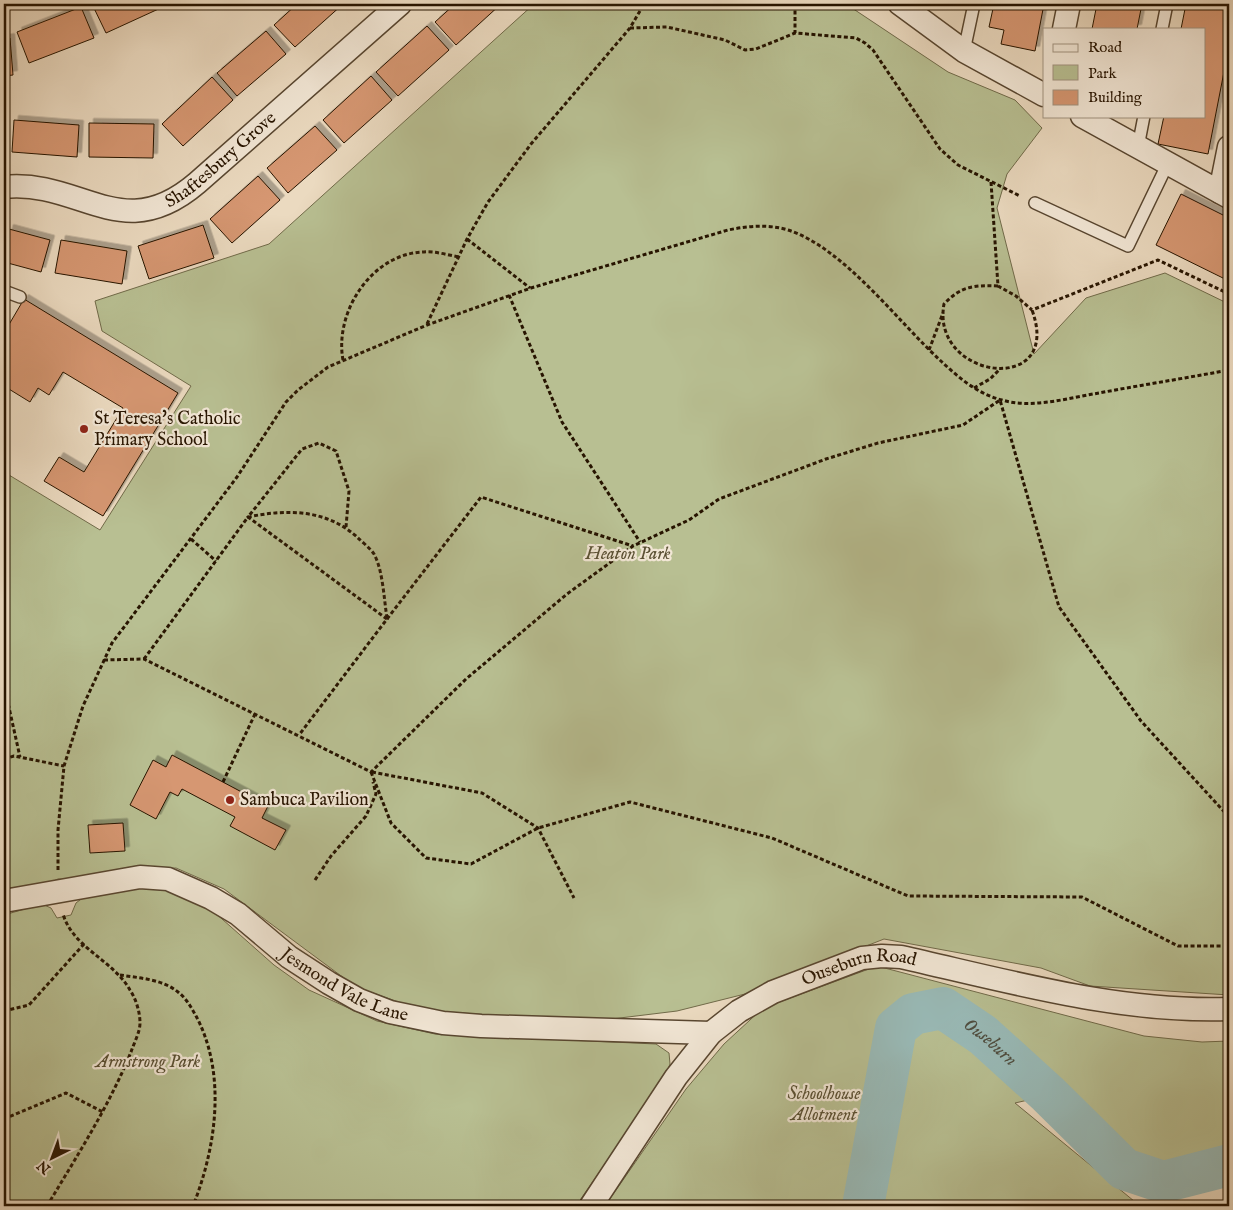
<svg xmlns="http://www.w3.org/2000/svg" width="1233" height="1210" font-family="'IM FELL English',serif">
	<defs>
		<filter id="shadow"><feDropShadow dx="4.5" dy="-4.5" stdDeviation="0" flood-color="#0004"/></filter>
	</defs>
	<rect width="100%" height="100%" fill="#ebdac0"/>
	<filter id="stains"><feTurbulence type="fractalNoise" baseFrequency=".004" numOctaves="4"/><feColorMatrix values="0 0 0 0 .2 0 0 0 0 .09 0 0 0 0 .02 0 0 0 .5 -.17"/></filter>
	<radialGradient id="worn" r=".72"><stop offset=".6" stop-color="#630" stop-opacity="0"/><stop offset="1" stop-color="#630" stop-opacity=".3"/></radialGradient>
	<g fill="#b8bf92" stroke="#706a49">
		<polygon points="534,4 846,4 948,72 1015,100 1042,128 1007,174 997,208 1034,354 1086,298 1165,273 1229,304 1229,995 1090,986 1041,968 884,939 745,994 677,1011 587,1022 421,1010 356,987 224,889 176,868 136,870 76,880 58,879 42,886 4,893 4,472 100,530 191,386 102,331 95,301 269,244"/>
		<polygon points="140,885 166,890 213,911 274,965 309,990 377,1021 435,1034 656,1044 669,1053 670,1064 665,1077 576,1206 4,1206 4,915 42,904 51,908 57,918 71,915 76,903 85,896"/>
		<polygon points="877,966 1144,1036 1202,1042 1229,1041 1229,1148 1184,1165 1134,1159 1059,1093 1015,1103 1140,1206 605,1206 686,1089 724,1044 763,1008"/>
	</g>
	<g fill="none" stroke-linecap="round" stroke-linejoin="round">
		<path stroke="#99bab7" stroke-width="42" id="s1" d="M863 1206 896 1028 913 1014 943 1008 983 1035 1048 1094 1124 1169 1163 1182 1229 1165"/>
	</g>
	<g fill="#d69772" stroke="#271400" filter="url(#shadow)">
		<polygon points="92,4 164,4 165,6 106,33"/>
		<polygon points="297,4 343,4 295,47 274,25"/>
		<polygon points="455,4 501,4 456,45 435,22"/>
		<polygon points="994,4 1044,4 1035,51 1001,44 1004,30 989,27"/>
		<polygon points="1097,4 1142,4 1137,29 1092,29"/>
		<polygon points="1186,4 1229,4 1229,46 1208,154 1158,144 1164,116 1204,116 1204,29 1181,29"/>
		<polygon points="81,7 94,38 29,63 17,32"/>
		<polygon points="427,26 449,50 398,96 376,72"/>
		<polygon points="266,31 286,54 237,96 217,73"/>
		<polygon points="10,38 13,75 4,76 4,39"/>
		<polygon points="371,76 392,100 344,143 323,120"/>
		<polygon points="212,77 233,100 183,146 162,124"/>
		<polygon points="14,120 79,125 77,157 12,152"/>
		<polygon points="89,123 154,124 153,158 89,157"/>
		<polygon points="315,126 337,150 288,193 267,168"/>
		<polygon points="258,176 280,200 232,243 210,219"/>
		<polygon points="1181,194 1229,218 1229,281 1156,245"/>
		<polygon points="203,225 214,258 149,279 138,246"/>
		<polygon points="9,229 50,240 41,272 4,262 4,247"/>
		<polygon points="61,240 127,251 122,284 55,273"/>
		<polygon points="24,299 178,393 103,516 44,481 59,457 84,472 123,408 63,372 49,395 38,388 30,402 4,386 4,333"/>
		<polygon points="172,755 268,806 262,818 286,830 275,850 230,826 235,817 182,789 178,796 170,792 156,819 130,805 153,760 166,767"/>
		<polygon points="123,823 125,851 90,853 88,825"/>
	</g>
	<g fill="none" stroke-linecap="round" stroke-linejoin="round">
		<defs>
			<g id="lane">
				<polyline points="1162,29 1167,4"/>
				<polyline points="964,51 974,4"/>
				<polyline points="1138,147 1144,116"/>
				<polyline points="1035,203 1128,246 1168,163"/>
				<polyline points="4,291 20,297"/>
			</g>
			<g id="street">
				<polyline points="900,4 964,51 1044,95"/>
				<polyline points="1064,29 1069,4"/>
				<polyline points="1082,116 1229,197"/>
				<path id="s2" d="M4 187C81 179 122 247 197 183L400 4"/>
				<polyline points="1220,192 1229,147"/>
				<path id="s3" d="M4 901 140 877 168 879 211 898 238 914 289 957 329 983 359 1000 390 1012 443 1023 481 1026 711 1033"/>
				<path id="s4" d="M591 1206 676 1077 711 1033 739 1011 773 992 862 958 882 956 901 957C1008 981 1119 1013 1229 1009"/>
			</g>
		</defs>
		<use href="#lane" stroke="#584630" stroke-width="14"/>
		<use href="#street" stroke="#584630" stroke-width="25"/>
		<g stroke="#271400" stroke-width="3" stroke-dasharray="4 2.5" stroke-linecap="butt">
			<polyline points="795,4 795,33"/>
			<polyline points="630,28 667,27 725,40 745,50 756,49 795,33 856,38 865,43 873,50 940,149 958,165 1020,196"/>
			<polyline points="991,182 998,286 1016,296 1032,310 1158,260 1229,294"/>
			<polyline points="467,239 530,288"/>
			<path d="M998 286C974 285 961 286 944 304 930 380 1064 397 1032 310"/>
			<polyline points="509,295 562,422 640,542"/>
			<polyline points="427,324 467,239 488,202 531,144 630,28 644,4"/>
			<polyline points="929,350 943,313"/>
			<path d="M343 360C334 312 372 253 424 252 435 251 448 255 459 257"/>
			<polyline points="974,388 990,379 999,370"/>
			<path d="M346 527 349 491 336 451 319 443 302 449 248 517C287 509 326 509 357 537 362 542 370 548 374 554 383 570 384 600 387 618"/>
			<polyline points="191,539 216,561"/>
			<polyline points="387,619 481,497 633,546"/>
			<polyline points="144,659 248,517 387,619 299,735"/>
			<polyline points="104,660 144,659 371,772 466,679 567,594 633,546 689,520 719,499 826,459 878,443 963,425 1000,400 1059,607 1141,721 1229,817"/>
			<polyline points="4,685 20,757"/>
			<polyline points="4,759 14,756 64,766"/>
			<polyline points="371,772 391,823 426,858 471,864 538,828 630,802 772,838 908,896 1082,897 1178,946 1229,946"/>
			<polyline points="372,772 482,793 538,828 574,898"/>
			<polyline points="223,782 255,714"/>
			<path d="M58 870V830L64 766 83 706 112 643 237 477 286 402 298 390 328 367 427 325 531 288 728 230C748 226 768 224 788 230 844 248 898 322 942 362 959 378 978 394 1002 400 1032 409 1068 398 1099 393 1142 385 1186 378 1229 370"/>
			<polyline points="315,880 331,856 366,816 376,794 373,782"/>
			<path d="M120 975C139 978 162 979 178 992 186 998 191 1007 196 1016 227 1074 216 1148 193 1206"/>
			<polyline points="4,1011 29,1005 84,944"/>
			<polyline points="4,1119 66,1093 103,1112"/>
			<path d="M47 1206C77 1156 109 1106 131 1052 134 1043 140 1032 140 1023 140 1012 136 999 130 990 113 960 73 948 63 914"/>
		</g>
		<use href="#lane" stroke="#f2e7d6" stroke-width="11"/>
		<use href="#street" stroke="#f2e7d6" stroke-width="22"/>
	</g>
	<g fill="#8f2418" stroke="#f2e7d6" stroke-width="2">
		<circle cx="84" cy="429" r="5"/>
		<circle cx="230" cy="800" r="5"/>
	</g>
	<g text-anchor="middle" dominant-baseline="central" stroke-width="4.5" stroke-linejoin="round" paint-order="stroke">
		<g font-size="18" fill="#271400" stroke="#f2e7d6">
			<text stroke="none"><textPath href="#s2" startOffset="236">Shaftesbury Grove</textPath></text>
			<text stroke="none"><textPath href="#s4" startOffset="376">Ouseburn Road</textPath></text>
			<text stroke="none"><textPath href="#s3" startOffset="374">Jesmond Vale Lane</textPath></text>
		</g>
		<g font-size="18" fill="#271400" stroke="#f2e7d6" text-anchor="start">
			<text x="94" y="419">St Teresa's Catholic<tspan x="94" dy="21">Primary School</tspan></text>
			<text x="240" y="800">Sambuca Pavilion</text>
		</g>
		<g font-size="18" font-style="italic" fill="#5a5033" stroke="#f2e7d6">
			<text x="628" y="554">Heaton Park</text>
			<text x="148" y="1062">Armstrong Park</text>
			<text x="824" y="1094">Schoolhouse<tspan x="824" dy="21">Allotment</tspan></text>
		</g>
		<g font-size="19" font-style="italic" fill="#4f4e40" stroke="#f2e7d6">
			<text stroke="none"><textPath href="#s1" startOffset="292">Ouseburn</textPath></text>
		</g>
	</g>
	<rect width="1233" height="1210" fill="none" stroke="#ebdac0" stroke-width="20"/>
	<rect x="5" y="5" width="1223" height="1200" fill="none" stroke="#271400" stroke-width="2.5"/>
	<rect x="10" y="10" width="1213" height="1190" fill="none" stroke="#271400"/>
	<rect x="1043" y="28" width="162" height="90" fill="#f2e7d6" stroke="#a19380"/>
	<rect x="1053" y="44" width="25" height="8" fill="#f2e7d6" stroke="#a19380"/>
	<text x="1088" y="52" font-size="15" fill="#271400">Road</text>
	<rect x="1053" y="65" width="25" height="15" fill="#b8bf92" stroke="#a19380"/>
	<text x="1088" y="78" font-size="15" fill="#271400">Park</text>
	<rect x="1053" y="90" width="25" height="15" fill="#d69772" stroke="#a19380"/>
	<text x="1088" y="102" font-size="15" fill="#271400">Building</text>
	<g transform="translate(52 1158) rotate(222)" stroke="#f2e7d6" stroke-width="4" paint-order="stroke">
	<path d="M0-4L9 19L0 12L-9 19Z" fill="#271400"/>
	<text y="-8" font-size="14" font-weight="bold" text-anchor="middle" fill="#271400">N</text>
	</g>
	<rect width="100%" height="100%" filter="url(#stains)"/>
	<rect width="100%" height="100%" fill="url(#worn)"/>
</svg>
